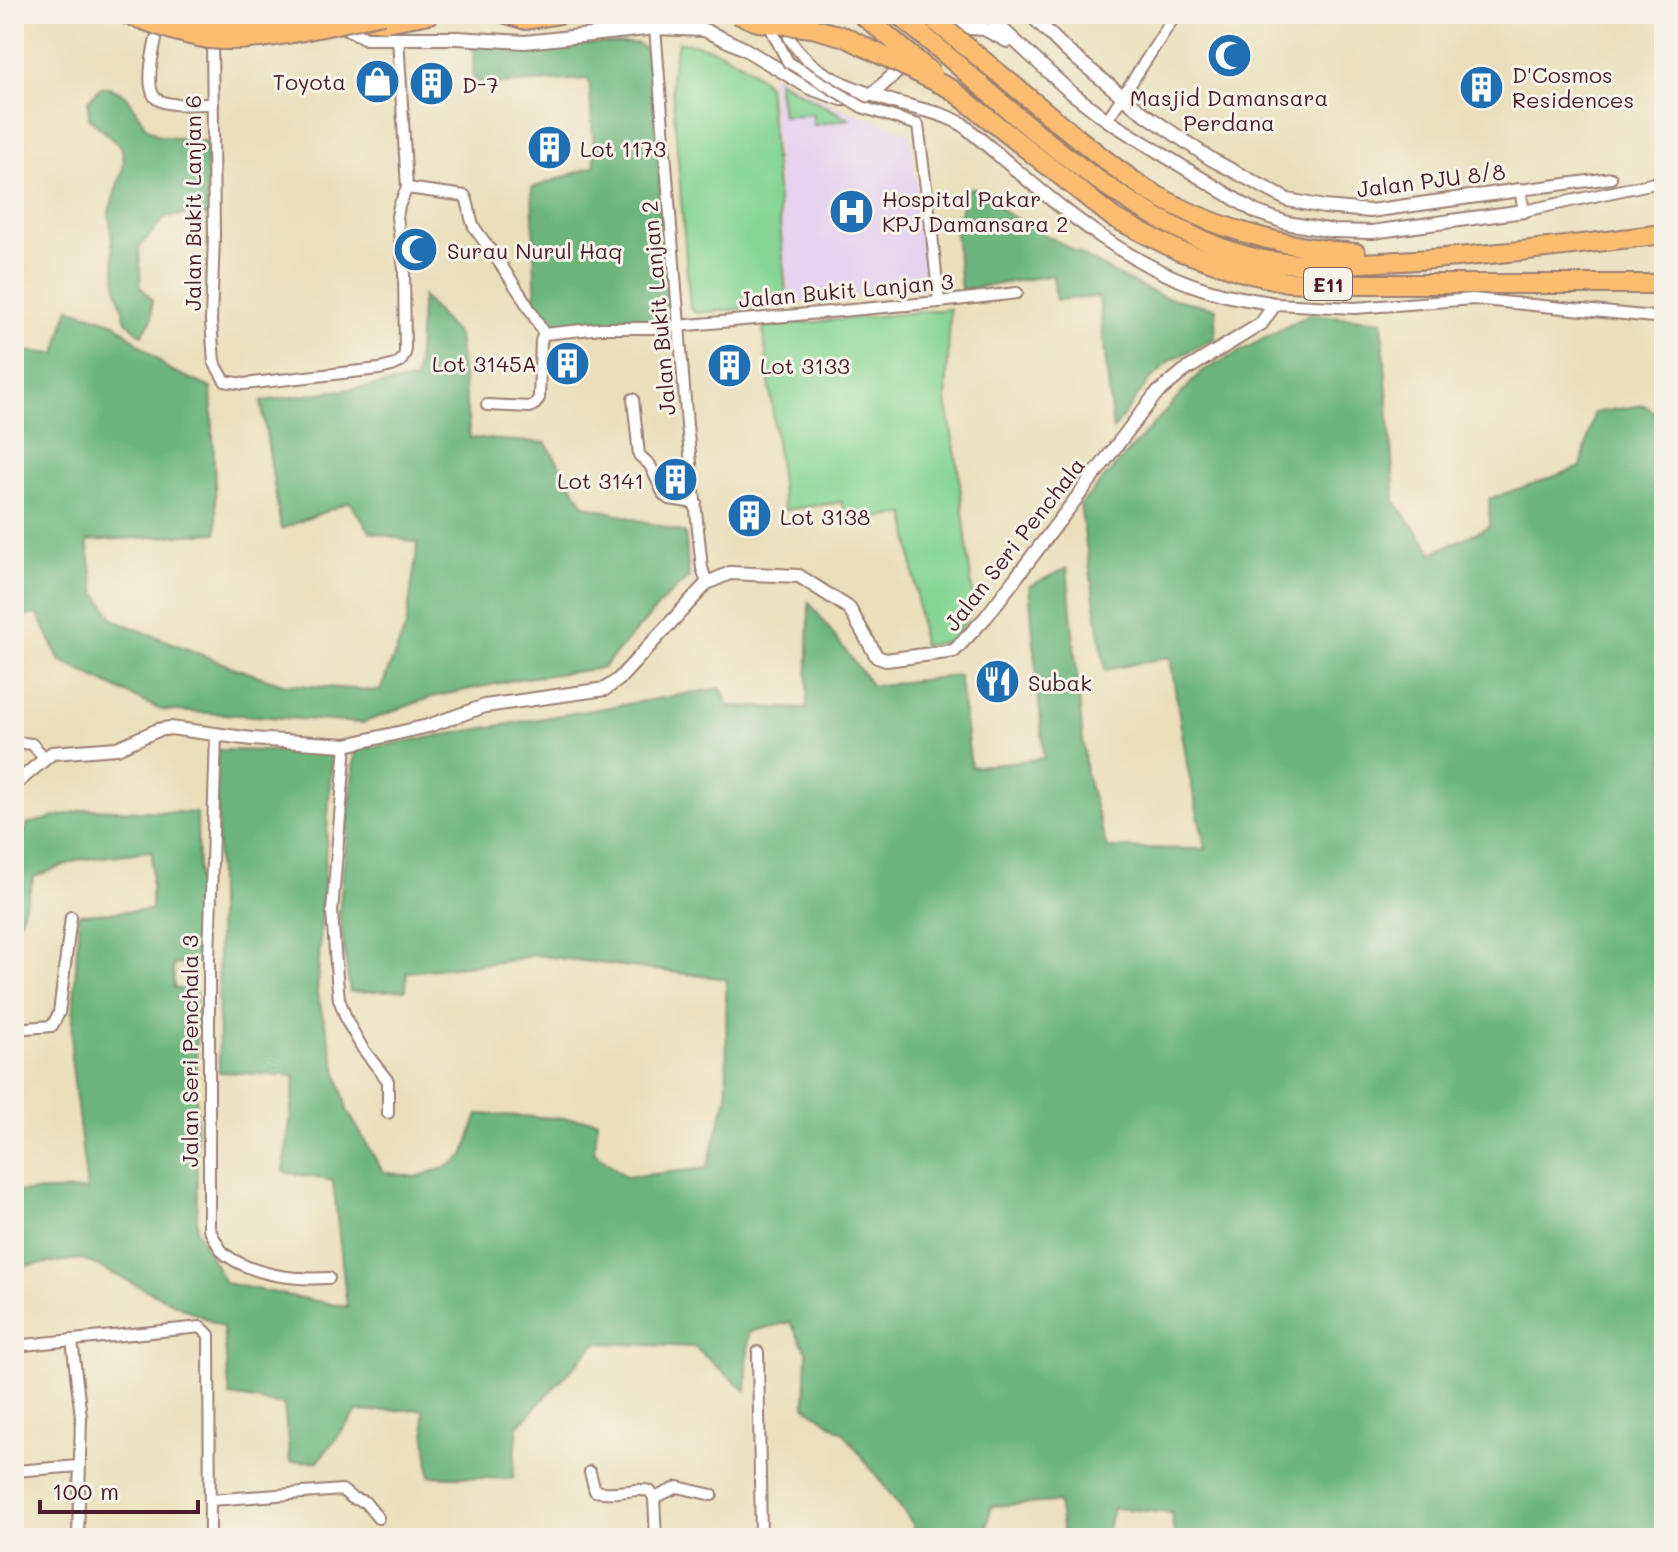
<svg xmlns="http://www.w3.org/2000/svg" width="1678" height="1552" font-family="Mali,sans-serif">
	<rect width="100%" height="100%" fill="#f7f3e8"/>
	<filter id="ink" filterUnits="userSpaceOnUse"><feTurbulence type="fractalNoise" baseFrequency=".0125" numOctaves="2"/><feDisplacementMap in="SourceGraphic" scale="16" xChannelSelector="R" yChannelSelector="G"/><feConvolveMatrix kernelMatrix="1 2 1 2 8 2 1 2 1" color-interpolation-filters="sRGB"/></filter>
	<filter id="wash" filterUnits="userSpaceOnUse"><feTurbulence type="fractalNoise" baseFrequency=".006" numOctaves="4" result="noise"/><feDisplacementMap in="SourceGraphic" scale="32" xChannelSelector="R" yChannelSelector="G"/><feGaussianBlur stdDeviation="1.8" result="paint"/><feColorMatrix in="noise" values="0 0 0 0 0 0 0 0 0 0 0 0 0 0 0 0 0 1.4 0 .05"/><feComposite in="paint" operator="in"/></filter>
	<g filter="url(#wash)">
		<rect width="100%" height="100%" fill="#ebdfbb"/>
		<polygon fill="#e7d2ef" points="770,74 829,104 910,133 930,289 789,304"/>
		<g fill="#86d594" stroke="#687a60" stroke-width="2">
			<path d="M678 42C713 45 744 61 768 85L787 305 696 313 690 308 671 74Z"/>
			<polygon points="777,80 849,119 813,125 813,114 782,116"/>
			<polygon points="950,309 946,400 958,468 974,607 953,640 923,646 906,514 845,522 842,502 784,510 763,327"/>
		</g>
		<g fill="#6cb67e" stroke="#5b6a54" stroke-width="2">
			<polygon points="637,43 651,53 668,305 650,321 550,328 536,308 532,188 595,166 589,79 493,84 473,80 473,46"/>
			<polygon points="109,87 127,96 146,127 159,136 206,142 208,216 189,214 166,217 139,247 141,287 152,300 152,319 142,335 126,321 117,289 109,212 124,164 122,148 89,118 88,101 100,88"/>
			<polygon points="975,188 1008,214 1127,280 1161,296 1216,308 1215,338 1171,360 1148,382 1113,430 1099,297 1056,300 1053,275 961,290 955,230 967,189"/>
			<polygon points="422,296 458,336 470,438 546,443 584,505 685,533 689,577 662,602 603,668 519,679 432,697 362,723 161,710 60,661 38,614 14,617 14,350 56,354 69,308 115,323 168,369 211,388 217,533 87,541 95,591 114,620 235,668 283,684 380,691 406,627 418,543 371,532 349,502 281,529 261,401 416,380"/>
			<polygon points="1310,314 1382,321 1395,502 1433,553 1490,526 1489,499 1581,467 1594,413 1644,405 1664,419 1664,1538 1175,1538 1171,1513 1113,1508 1106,1538 1064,1538 1058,1502 991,1506 985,1538 915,1538 913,1524 844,1433 805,1406 807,1352 790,1322 749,1332 746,1391 694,1347 596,1343 518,1426 513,1479 430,1476 423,1409 357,1412 318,1461 290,1462 284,1405 230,1396 223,1327 83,1259 14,1267 14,1192 87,1190 71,1057 79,914 151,910 152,851 78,860 34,877 20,920 14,923 14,876 27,824 88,809 197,813 199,962 173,965 174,988 196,992 197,1231 225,1283 347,1307 333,1181 284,1172 295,1076 219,1072 217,750 332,752 317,993 347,1110 383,1172 416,1177 447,1167 464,1156 478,1114 597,1120 594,1152 626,1177 707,1168 727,1096 726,979 535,955 501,962 407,972 406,990 350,992 339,914 355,750 721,688 729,706 807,709 809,602 872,686 959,675 971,767 1044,758 1029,586 1067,568 1086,774 1107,848 1206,849 1188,770 1170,657 1105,670 1080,505 1201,372"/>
		</g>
	</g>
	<g filter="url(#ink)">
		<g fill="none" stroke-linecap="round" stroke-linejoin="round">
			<defs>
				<g id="minor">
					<path d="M162 14C158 31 141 88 157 99 170 108 198 103 213 104"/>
					<polyline points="681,14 655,28 687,425 702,568 707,583"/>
					<polyline points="692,14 694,23 704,30"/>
					<path d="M212 36 214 236 211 321 214 362 225 381 244 384 379 369C391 366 401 366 405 353L404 269 397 217 399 206 407 188 398 38"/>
					<path d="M789 37C806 68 840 83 872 94"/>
					<polyline points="1107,120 1176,14"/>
					<polyline points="1611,178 1520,190 1524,211 1664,181"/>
					<path d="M407 188 465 196C471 206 468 219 476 230 501 264 524 297 544 334"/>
					<polyline points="932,235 939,302"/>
					<polyline points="1275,304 1355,308 1473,299 1664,318"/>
					<polyline points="544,334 601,328 656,328 939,302 1017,293"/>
					<polyline points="633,399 639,455 650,465 664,495 669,499 696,503"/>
					<polyline points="487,405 530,407 535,404 539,398 541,341 544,334"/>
					<path d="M216 735 209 959V1229C214 1237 219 1250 226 1255 255 1276 296 1280 329 1278"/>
					<polyline points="14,742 32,744 45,758"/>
					<polyline points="346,745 332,912 337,978 339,999 348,1023 363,1049 388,1081 388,1113"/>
					<polyline points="14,1029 52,1026 59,1013 71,917"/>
					<polyline points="72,1340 81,1417 78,1538"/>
					<polyline points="14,1346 201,1327 209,1335 210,1538"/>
					<polyline points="758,1352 761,1538"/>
					<polyline points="14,1471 80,1466"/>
					<path d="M590 1472 595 1491C617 1496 633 1487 650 1491L654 1498 656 1538"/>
					<polyline points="654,1498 678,1487 712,1495"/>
					<polyline points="211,1500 342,1490 352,1498 365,1502 378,1518"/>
				</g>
				<g id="tertiary">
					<polyline points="986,14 1068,90 1107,120 1256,212 1287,223 1333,231 1372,232 1524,211"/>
					<polyline points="1030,14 1066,50 1142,112 1211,159 1288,200 1324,207 1370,211 1520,190"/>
					<polyline points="292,22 326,18 366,38 457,38 525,42 655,28 704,30 743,48 810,88 842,99 858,99 872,94 898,71"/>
					<polyline points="940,26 984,29 1007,41"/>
					<path d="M14 785 52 753 117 748 158 730 170 728 252 739 346 745 428 726 485 706 605 689 618 680 707 583 730 573 799 576 849 608 877 657 886 660 954 651 986 617 1155 395 1184 371 1261 324 1275 304C1255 300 1234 298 1215 292 1116 265 1038 187 962 124 934 108 901 108 872 94"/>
				</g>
				<g id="motorway">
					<polyline points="506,14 526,20 560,14"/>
					<polyline points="861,14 881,30"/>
					<polyline points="362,20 386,22 430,14"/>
					<polyline points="812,28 845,37 861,45"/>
					<path d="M958 65C1041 139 1145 230 1254 258 1296 268 1339 264 1381 262 1476 258 1570 245 1664 234"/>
					<polyline points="951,89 1114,218 1179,251 1246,273 1287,282 1325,284 1664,284"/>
					<path d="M1054 119C1084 143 1114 169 1146 189 1207 227 1285 248 1356 253"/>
				</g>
			</defs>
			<use href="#minor" stroke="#9a7f73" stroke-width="14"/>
			<use href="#tertiary" stroke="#9a7f73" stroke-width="16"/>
			<use href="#motorway" stroke="#9a7f73" stroke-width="22"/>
			<use href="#minor" stroke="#fff" stroke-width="10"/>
			<use href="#tertiary" stroke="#fff" stroke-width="12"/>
			<use href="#motorway" stroke="#fcbd6f" stroke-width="18"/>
			<defs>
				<polyline id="minor-bridge" points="767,21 788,62 862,107 918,125 932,235"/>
				<g id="motorway-bridge">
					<path d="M125 14C153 23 181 35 209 39 260 45 331 24 383 14"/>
					<polyline points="737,14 758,22 812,28"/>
					<polyline points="927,14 1054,119"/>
					<polyline points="899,15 958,65"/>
					<path d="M172 17C217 32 255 24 299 14"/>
					<polyline points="881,30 933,74"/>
					<polyline points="861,45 951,89"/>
				</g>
			</defs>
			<use href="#minor-bridge" stroke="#9a7f73" stroke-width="14" stroke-linecap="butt"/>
			<use href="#motorway-bridge" stroke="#9a7f73" stroke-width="22" stroke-linecap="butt"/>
			<use href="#minor-bridge" stroke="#fff" stroke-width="10"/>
			<use href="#motorway-bridge" stroke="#fcbd6f" stroke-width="18"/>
		</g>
	</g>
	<defs>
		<symbol id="mosque-disc" viewBox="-11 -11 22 22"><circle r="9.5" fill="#1f6fb2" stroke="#f7f3e8"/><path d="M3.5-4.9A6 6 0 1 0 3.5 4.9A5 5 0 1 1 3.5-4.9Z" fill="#fff"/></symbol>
		<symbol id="shop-disc" viewBox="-11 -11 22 22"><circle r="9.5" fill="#1f6fb2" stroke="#f7f3e8"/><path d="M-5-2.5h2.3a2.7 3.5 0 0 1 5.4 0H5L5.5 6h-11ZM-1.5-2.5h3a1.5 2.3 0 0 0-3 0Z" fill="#fff"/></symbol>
		<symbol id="building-disc" viewBox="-11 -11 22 22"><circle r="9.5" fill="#1f6fb2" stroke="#f7f3e8"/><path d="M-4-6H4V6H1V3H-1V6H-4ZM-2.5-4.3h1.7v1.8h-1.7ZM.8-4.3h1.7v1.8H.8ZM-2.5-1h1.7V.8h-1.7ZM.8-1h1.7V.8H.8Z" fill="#fff"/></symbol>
		<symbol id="hospital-disc" viewBox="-11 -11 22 22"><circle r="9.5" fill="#1f6fb2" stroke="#f7f3e8"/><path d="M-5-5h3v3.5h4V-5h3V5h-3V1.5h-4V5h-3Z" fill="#fff"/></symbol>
		<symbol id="restaurant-disc" viewBox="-11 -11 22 22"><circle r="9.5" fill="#1f6fb2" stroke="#f7f3e8"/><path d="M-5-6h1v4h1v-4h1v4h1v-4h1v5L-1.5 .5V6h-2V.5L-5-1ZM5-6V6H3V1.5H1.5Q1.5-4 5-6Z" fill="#fff"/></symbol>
	</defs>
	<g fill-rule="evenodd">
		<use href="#mosque-disc" x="1204" y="30" width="51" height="51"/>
		<use href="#shop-disc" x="352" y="56" width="51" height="51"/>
		<use href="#building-disc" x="406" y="58" width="51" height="51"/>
		<use href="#building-disc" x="1456" y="62" width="51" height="51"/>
		<use href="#building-disc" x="524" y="122" width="51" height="51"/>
		<use href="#hospital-disc" x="826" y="186" width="51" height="51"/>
		<use href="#mosque-disc" x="390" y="224" width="51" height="51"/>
		<use href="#building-disc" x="542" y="338" width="51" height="51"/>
		<use href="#building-disc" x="704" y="340" width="51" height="51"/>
		<use href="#building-disc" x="650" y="454" width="51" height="51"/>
		<use href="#building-disc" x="724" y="490" width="51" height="51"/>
		<use href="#restaurant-disc" x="972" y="656" width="51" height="51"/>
	</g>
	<g text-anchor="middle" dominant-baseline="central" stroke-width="6" stroke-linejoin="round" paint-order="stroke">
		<rect fill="#f7f3e8" stroke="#7e5f64" stroke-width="2" x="1304" y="268" width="48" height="32" rx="6"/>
		<g font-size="20" font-weight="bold" fill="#4a1f2b">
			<text x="1328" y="284">E11</text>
		</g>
		<g font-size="22" fill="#4a1f2b" stroke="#f7f3e8" text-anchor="start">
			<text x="1512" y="74">D'Cosmos<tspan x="1512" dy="25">Residences</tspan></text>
			<text x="346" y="81" text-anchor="end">Toyota</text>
			<text x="462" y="84">D-7</text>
			<text x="1229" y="97" text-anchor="middle">Masjid Damansara<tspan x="1229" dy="25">Perdana</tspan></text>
			<text x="580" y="148">Lot 1173</text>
			<text x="882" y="198">Hospital Pakar<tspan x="882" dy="25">KPJ Damansara 2</tspan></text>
			<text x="447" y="250">Surau Nurul Haq</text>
			<text x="537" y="363" text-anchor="end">Lot 3145A</text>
			<text x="760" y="365">Lot 3133</text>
			<text x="644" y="480" text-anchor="end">Lot 3141</text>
			<text x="780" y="516">Lot 3138</text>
			<text x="1028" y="682">Subak</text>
		</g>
		<g font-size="22" fill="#4a1f2b" stroke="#f7f3e8">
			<text transform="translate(1431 180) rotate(-7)">Jalan PJU 8/8</text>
			<text transform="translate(192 203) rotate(-90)">Jalan Bukit Lanjan 6</text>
			<text transform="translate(846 290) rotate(-5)">Jalan Bukit Lanjan 3</text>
			<text transform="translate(658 308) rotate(-95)">Jalan Bukit Lanjan 2</text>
			<text transform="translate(1014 544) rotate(-52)">Jalan Seri Penchala</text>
			<text transform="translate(189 1051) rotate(-90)">Jalan Seri Penchala 3</text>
		</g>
	</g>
	<rect width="1678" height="1552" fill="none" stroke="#f7f3e8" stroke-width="48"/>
	<path d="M40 1500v12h158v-12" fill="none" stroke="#4a1f2b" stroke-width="4"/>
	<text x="52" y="1500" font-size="24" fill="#4a1f2b" stroke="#f7f3e8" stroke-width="6" paint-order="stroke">100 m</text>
</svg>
